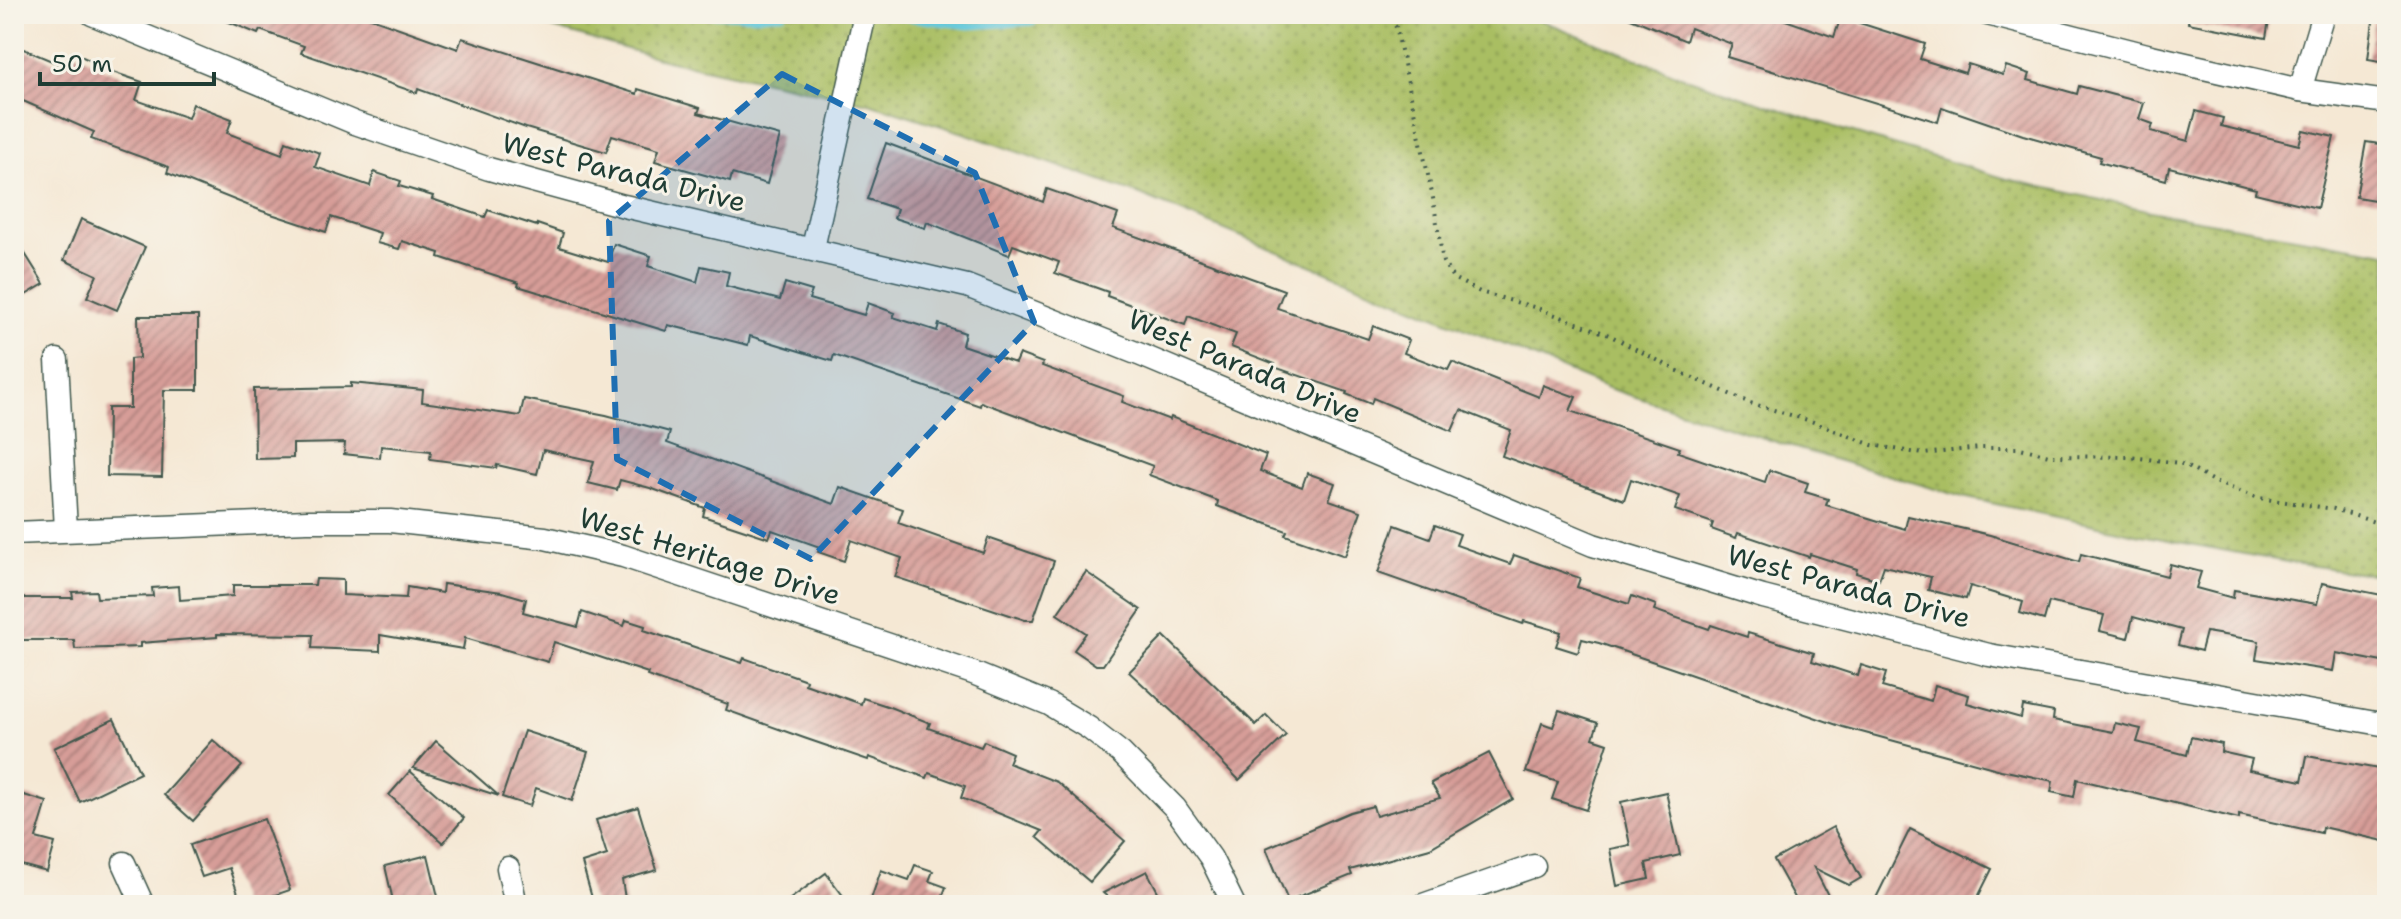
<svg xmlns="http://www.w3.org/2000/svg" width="2401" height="919" font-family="'Shantell Sans',sans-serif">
	<defs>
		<pattern id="grass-dots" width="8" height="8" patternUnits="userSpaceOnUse" patternTransform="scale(2)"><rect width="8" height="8" fill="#a9be62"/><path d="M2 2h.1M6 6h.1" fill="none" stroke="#899c52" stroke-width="1.8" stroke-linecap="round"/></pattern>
		<pattern id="building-hatch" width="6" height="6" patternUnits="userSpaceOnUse" patternTransform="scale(2)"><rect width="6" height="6" fill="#d79d98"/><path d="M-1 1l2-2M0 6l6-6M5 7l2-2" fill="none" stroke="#ae817d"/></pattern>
	</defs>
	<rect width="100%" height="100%" fill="#f7f3e8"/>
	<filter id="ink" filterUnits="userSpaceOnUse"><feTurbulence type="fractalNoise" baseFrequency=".0125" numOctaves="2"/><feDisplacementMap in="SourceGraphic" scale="16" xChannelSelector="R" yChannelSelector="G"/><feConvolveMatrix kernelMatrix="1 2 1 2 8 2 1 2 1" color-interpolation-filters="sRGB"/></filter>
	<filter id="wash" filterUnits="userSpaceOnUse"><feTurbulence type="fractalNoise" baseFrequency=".006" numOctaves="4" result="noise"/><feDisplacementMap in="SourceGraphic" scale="32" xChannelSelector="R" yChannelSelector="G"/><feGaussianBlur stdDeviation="1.8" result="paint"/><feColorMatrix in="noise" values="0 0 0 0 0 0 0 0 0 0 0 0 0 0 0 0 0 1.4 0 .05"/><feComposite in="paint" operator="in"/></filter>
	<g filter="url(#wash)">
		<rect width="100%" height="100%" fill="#f5e8d4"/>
		<polygon fill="url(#grass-dots)" stroke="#647e4b" stroke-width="2" points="504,14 1525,14 1686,78 1850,132 2007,179 2169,215 2387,253 2387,576 2292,563 2136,534 1963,497 1792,447 1611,389 1138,194 964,133 869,103 662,59"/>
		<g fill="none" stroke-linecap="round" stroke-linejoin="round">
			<g stroke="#5fc7db" stroke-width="7">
				<polyline points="693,14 759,16 783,14"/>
				<polyline points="901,17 969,26 1033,22"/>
			</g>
		</g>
		<g id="blocks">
			<g fill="url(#building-hatch)">
				<polygon points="210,14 360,14 458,49 462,38 637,94 638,89 700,108 698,113 780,136 767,184 732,174 730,182 655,161 659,149 612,135 606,152 526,128 418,89 417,93 301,53 304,46 260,30 258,34"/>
				<polygon points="1621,14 1787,14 1785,20 1834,37 1841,17 1925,44 1920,59 1965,73 1968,64 2003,75 2006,66 2030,74 2028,80 2077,94 2079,86 2144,103 2139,119 2153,124 2151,131 2188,141 2196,111 2223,118 2221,126 2299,145 2303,130 2334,137 2317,208 2255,193 2256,189 2169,167 2166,180 2099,162 2101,157 2023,135 1942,107 1938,122 1727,57 1732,44 1690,28 1686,41"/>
				<polygon points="2189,14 2270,14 2266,38 2188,23"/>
				<polygon points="2374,14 2387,14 2387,62 2368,59"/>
				<polygon points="14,45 66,67 72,52 96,63 95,66 142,82 136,100 188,118 193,104 232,119 227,133 282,154 286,141 320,153 315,167 370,186 374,172 401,181 399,186 433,196 432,199 485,217 488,210 537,226 537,224 563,233 559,247 608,262 614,244 651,256 648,266 697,282 701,266 729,272 726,286 780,300 785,283 812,291 809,299 864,315 868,303 895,313 893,317 937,331 939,324 965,333 962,345 1015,363 1019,354 1043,363 1042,366 1124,396 1122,402 1170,420 1171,417 1266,455 1260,471 1302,487 1307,473 1335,483 1329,500 1361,511 1345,556 1285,535 1287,531 1217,506 1218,501 1149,475 1153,466 981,402 980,406 834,355 832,361 750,336 748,345 668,325 666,331 518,286 519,283 439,257 440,253 402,241 399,249 377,243 380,233 331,217 326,232 262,211 167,173 169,167 91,139 94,132 14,97"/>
				<polygon points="2366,142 2387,145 2387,202 2356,197"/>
				<polygon points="886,143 1043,202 1047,189 1118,214 1113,228 1284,290 1277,308 1368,339 1373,326 1409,340 1404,353 1448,370 1452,362 1539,397 1543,385 1576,397 1570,411 1680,448 1678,452 1765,482 1769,470 1808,483 1805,492 1828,499 1826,505 1905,529 1908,516 1990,535 2079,562 2081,554 2167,576 2170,564 2201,572 2196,588 2233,598 2234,590 2317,604 2322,583 2387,596 2387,663 2336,653 2333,671 2256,659 2259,641 2206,632 2201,651 2178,645 2182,630 2133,617 2128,638 2100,631 2104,615 2049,602 2044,620 2020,613 2023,602 1970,586 1966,599 1928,590 1931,577 1884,566 1879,580 1856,573 1857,569 1810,554 1809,557 1738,533 1736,538 1711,529 1713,523 1675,510 1680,496 1631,479 1624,500 1599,491 1502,456 1511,430 1461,410 1452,431 1373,398 1371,404 1346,394 1347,392 1274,367 1275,364 1231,347 1236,334 1188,316 1185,325 1107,296 1108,292 1055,273 1059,262 1013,245 1009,255 927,222 925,228 894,218 897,209 867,199"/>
				<polygon points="81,219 145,247 117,310 87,297 97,275 64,260"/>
				<polygon points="14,236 44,284 14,302"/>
				<polygon points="138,316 198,316 198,390 164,390 162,477 107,476 108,408 130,408 130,359 139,358"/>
				<polygon points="351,383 423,390 422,402 520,416 524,399 606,415 670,432 667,443 834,504 840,487 903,509 898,523 983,553 988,538 1054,561 1033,620 1025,620 895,577 902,558 851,540 844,561 818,552 820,547 772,530 769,538 703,516 705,508 650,488 620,480 617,490 588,483 594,461 543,450 537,474 497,465 496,468 430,459 431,451 381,446 380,458 344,454 345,443 293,444 293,458 255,459 254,389 351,387"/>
				<polygon points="1395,525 1430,538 1435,525 1460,534 1456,545 1510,564 1514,555 1580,578 1577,587 1629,604 1632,596 1656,605 1654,610 1709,629 1711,625 1747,637 1748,633 1814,653 1812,661 1858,676 1861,665 1886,673 1882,687 1931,701 1935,685 1969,695 1967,703 2021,718 2023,706 2054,712 2053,720 2113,732 2115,723 2141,729 2137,742 2187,755 2191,737 2222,744 2221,752 2252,759 2249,770 2302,781 2307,756 2384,770 2381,783 2387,784 2387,827 2384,841 2322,827 2321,833 2239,815 2239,819 2077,779 2074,797 2051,792 2053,781 2001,770 1843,727 1599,643 1582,639 1578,653 1556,646 1561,632 1524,621 1523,624 1378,573"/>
				<polygon points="1086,572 1141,610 1103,665 1096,665 1074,650 1086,633 1057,614"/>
				<polygon points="316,579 343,580 343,595 406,598 407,587 442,593 443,584 502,592 526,599 523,612 578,627 582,612 624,626 626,620 645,626 644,630 742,663 744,658 806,680 805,684 861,704 863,698 887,706 930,723 928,728 981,747 984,741 1012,753 1008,763 1057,782 1125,841 1090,882 1037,837 1042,831 961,798 965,786 929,773 927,778 869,757 868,760 804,738 726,710 728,704 647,676 648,673 554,642 548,662 465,638 463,649 380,635 380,651 312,648 313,635 217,634 217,637 140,643 140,647 75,649 74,640 14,640 14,598 73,598 72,592 96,591 97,598 153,596 152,588 179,586 180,600 233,596 233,585 315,585"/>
				<polygon points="1164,636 1256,725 1266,715 1286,735 1239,780 1178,717 1129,672"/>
				<polygon points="1559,710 1598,723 1593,738 1608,743 1586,810 1552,799 1558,782 1526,772 1542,723 1553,727"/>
				<polygon points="114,719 140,773 80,802 54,748"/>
				<polygon points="524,731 588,752 572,801 536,788 530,806 502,797"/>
				<polygon points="213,740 242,766 193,821 164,795"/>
				<polygon points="436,741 499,796 413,768"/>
				<polygon points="1489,753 1513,799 1430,848 1350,870 1352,875 1288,901 1266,848 1350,812 1373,806 1376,816 1440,798 1431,783"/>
				<polygon points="410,771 464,818 443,843 389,795"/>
				<polygon points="14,792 47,802 36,838 55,843 47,872 14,863"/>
				<polygon points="1666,792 1680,855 1646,863 1649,879 1617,886 1610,849 1630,845 1621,802"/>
				<polygon points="638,807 657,870 622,880 626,905 594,905 582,863 607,855 596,820"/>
				<polygon points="264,819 290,890 269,897 273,905 242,905 229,868 202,877 190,845"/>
				<polygon points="1833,827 1861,878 1849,885 1814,868 1833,905 1799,905 1774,860"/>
				<polygon points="1910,829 1992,869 1974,905 1890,905 1876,898"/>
				<polygon points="428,855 440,905 394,905 385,866"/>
				<polygon points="915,865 933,871 929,881 946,887 939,905 869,905 881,870 909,880"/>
				<polygon points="1147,871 1165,905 1117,905 1103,893"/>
				<polygon points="826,873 850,905 782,905"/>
			</g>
		</g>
	</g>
	<g filter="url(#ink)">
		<use href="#blocks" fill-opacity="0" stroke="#3f574c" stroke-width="2"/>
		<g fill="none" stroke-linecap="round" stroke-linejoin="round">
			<defs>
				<g id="street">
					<polyline points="92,14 355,123 489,169 624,206 967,286 1141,355 1593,545 1763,597 1989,655 2387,725"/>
					<polyline points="1987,14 2151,56 2300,90 2387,102"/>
					<polyline points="2300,90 2323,14"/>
					<polyline points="813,248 865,14"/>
					<polyline points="57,360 66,530"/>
					<polyline points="14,533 307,521 390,521 545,538 623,556 973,673 1049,704 1089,728 1121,753 1175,808 1211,858 1234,905"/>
					<polyline points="124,863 143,905"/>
					<polyline points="508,868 516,905"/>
					<polyline points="1423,905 1534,866"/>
				</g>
			</defs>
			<use href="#street" stroke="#3f574c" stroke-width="25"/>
			<polyline stroke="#3f574c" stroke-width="4" stroke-dasharray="2 6" stroke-linecap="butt" points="1384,14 1396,27 1433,198 1443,262 1453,278 1480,292 1537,308 1609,335 1682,373 1750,403 1811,421 1872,445 1923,454 1980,448 2020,448 2053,456 2130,457 2180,463 2217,483 2259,498 2334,509 2387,526"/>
			<use href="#street" stroke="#fff" stroke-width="22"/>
		</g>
	</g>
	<path fill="#1f6fb2" fill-opacity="0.2" stroke="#1f6fb2" stroke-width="6" stroke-dasharray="16 10" stroke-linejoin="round" d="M782 74 975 173 1034 322 811 559 617 459 609 221Z"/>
	<g text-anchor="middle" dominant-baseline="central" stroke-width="6" stroke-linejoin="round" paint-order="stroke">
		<g font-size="28" fill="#1f3d34" stroke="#f7f3e8">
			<text transform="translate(624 172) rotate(14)">West Parada Drive</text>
			<text transform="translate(1245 366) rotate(23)">West Parada Drive</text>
			<text transform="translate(710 556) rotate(17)">West Heritage Drive</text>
			<text transform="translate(1849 586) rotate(15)">West Parada Drive</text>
		</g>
	</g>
	<rect width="2401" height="919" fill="none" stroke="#f7f3e8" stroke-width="48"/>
	<path d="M40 72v12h174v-12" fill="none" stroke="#1f3d34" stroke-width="4"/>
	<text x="52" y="72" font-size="24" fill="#1f3d34" stroke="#f7f3e8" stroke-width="6" paint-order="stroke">50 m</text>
</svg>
